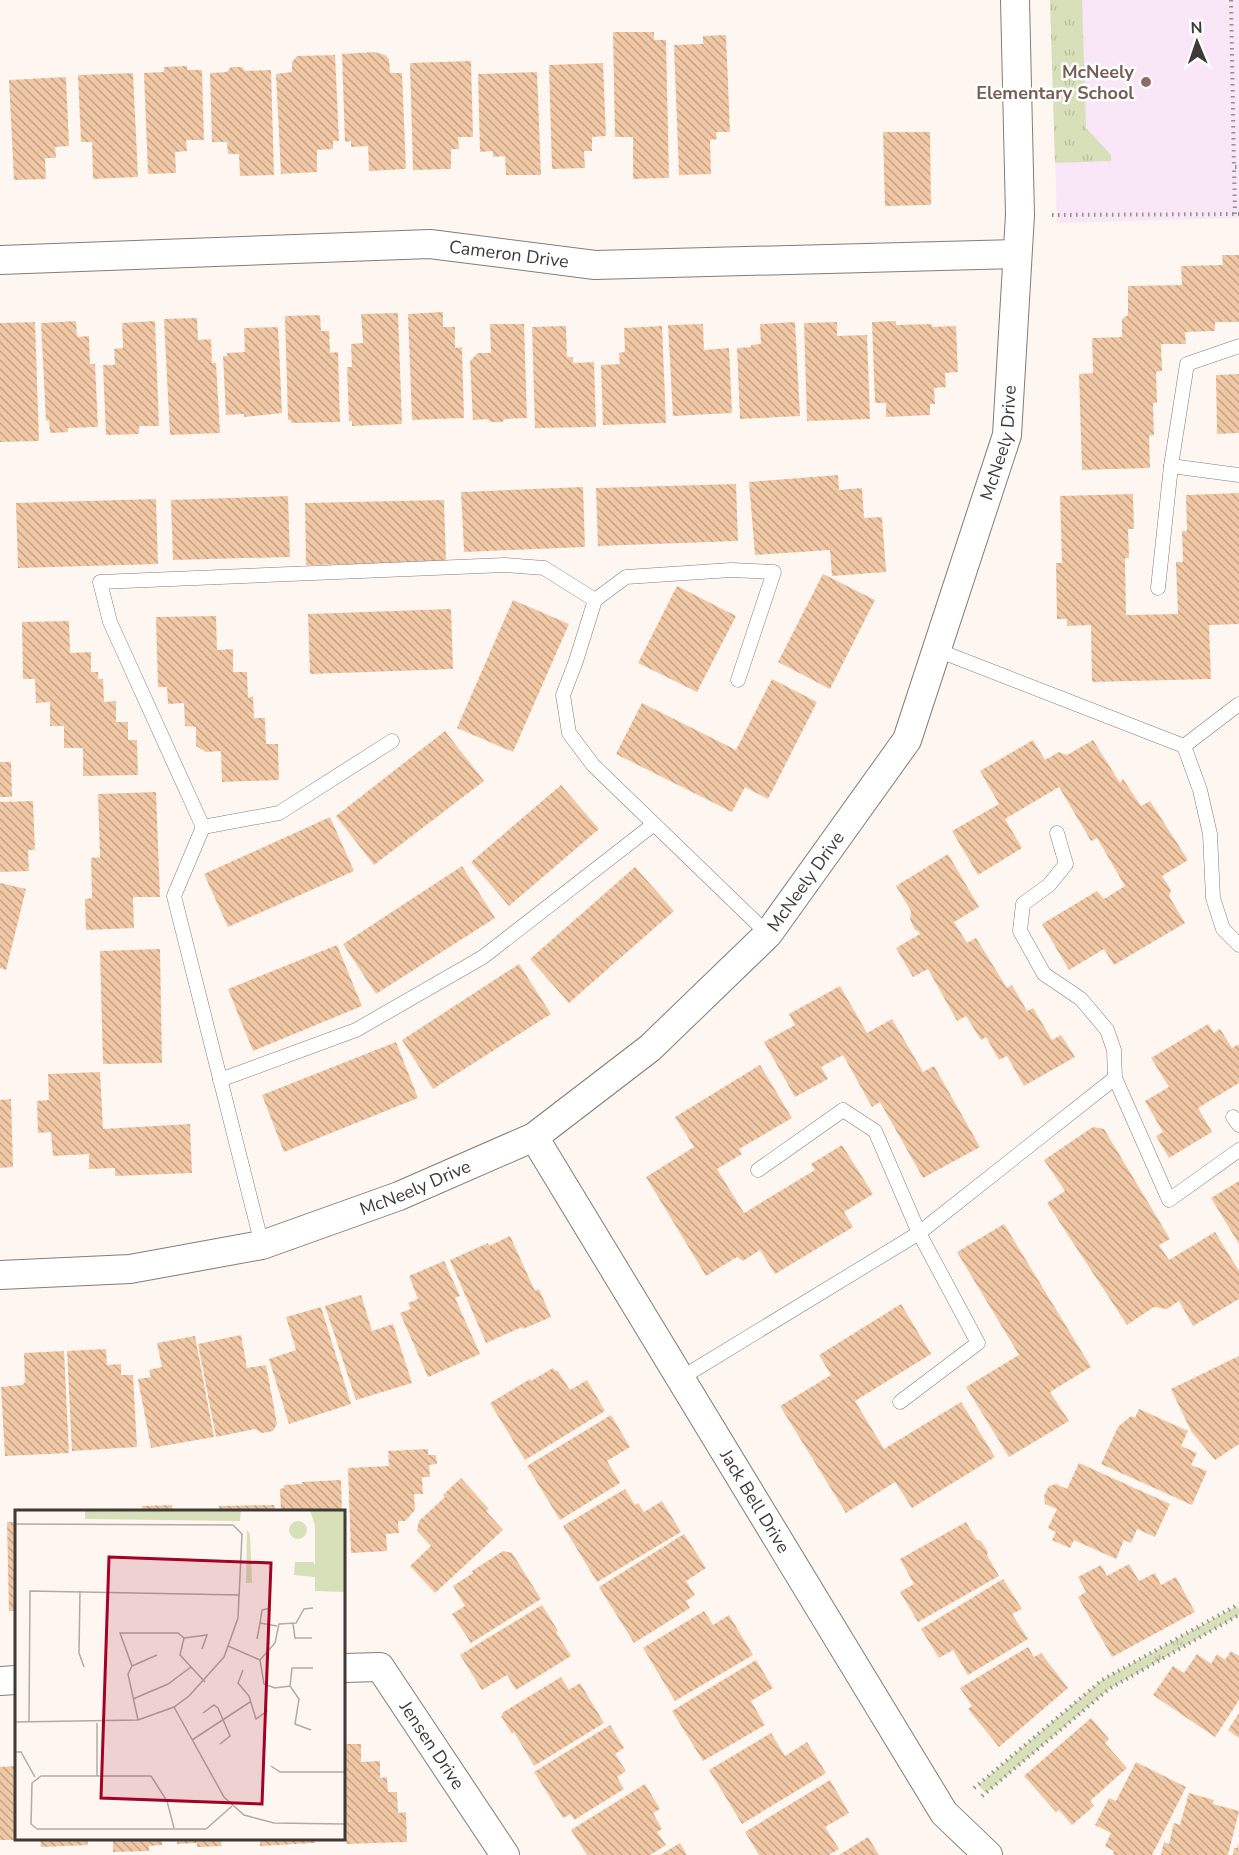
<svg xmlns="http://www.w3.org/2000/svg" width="1239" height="1855" font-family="'Nunito Sans',sans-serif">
	<defs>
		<pattern id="grass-tufts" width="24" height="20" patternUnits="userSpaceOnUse" patternTransform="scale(1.5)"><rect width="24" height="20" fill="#d8e0b9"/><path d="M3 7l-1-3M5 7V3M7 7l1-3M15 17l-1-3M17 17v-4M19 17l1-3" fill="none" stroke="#bac1a0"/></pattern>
		<pattern id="building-back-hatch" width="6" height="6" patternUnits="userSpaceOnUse" patternTransform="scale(1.5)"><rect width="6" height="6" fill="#f1c8a5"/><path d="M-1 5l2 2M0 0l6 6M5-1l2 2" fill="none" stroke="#c4a387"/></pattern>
	</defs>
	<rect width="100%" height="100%" fill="#fef6f0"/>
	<polygon fill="#f9e7f8" points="1050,0 1239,0 1239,218 1057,223"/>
	<g fill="url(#grass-tufts)">
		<polygon points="1050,0 1082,0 1086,128 1111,155 1111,161 1055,163"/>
		<polygon points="1237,1606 1239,1609 1239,1615 1109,1689 986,1793 978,1785 1102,1680"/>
	</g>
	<g fill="url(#building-back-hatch)">
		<polygon points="613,32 654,32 654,40 666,40 669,178 633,179 633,137 615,137"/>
		<polygon points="726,35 730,132 716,132 717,139 710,140 711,174 679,175 674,45 703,44 703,36"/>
		<polygon points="374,52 385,55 389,59 390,73 402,73 406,169 369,171 368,146 351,147 351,141 345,142 342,54"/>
		<polygon points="335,55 339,141 333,141 333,149 317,150 317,172 281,174 276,74 292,72 292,62 297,56"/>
		<polygon points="471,61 473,137 458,137 459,149 451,149 451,169 413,170 410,63"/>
		<polygon points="603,63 606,136 592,137 592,151 584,151 585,168 552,169 549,65"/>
		<polygon points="187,66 187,70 202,70 204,140 186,140 187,151 175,152 176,173 148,174 144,73 164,72 164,67"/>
		<polygon points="231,67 242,67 245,71 271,70 274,175 240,176 239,154 228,154 227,142 212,142 210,73 227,72"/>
		<polygon points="537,72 541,175 506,175 505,156 493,157 493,151 480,152 478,74"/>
		<polygon points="133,73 138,177 93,179 92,142 81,142 78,75"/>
		<polygon points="66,77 69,146 55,147 56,158 45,158 46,179 14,180 9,80"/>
		<polygon points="883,132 930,132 931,205 885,206"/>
		<polygon points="1222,255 1239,255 1239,322 1215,322 1215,331 1185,332 1186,344 1161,344 1162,371 1156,372 1157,403 1153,403 1154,435 1149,436 1150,468 1082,470 1079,374 1093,373 1092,338 1122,337 1122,319 1128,315 1128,286 1182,285 1181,266 1223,265"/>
		<polygon points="443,312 443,327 455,327 455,348 462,347 464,418 412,420 408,314"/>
		<polygon points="398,313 402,424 352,426 352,421 349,421 347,367 352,367 351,344 363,343 361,314"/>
		<polygon points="320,315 321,331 329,331 330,353 338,352 340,422 291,423 291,420 288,420 285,316"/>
		<polygon points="197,318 198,340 211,339 212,363 216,363 220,433 170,435 164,319"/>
		<polygon points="76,321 77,337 89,336 90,364 95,364 98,427 68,428 68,432 50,433 49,420 46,421 41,323"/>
		<polygon points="155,321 159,426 139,426 139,434 106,435 103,365 115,365 114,349 123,348 122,323"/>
		<polygon points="896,321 896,325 932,324 932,327 956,326 958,372 945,373 946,387 934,388 935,404 930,404 930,415 886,417 886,403 875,403 872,322"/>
		<polygon points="35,322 39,441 0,442 0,323"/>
		<polygon points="795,322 800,416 740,419 737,348 751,347 751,345 761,344 760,324"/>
		<polygon points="837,322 837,336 867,335 870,419 807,421 804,323"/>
		<polygon points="490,324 524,324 527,418 505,419 502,422 491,422 487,419 473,420 470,361 478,353 491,353"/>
		<polygon points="703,324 704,350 729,348 732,413 673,416 668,325"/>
		<polygon points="566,326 567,357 573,357 573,363 594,362 596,427 535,428 532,327"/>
		<polygon points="662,326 666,423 603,425 601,365 620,364 619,353 625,352 624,328"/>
		<polygon points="278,327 282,413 244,417 244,414 226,415 223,356 227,356 227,353 245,352 244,328"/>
		<polygon points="1239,374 1239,433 1217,434 1216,375"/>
		<polygon points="838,475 839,490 862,488 864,518 882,517 886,572 832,576 830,550 755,555 749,482"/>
		<polygon points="736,484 738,541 598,546 596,488"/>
		<polygon points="583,487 585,547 464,552 461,492"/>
		<polygon points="1239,493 1239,624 1209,625 1211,679 1092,682 1091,625 1067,626 1067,619 1057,619 1056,563 1062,563 1060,496 1133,494 1134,529 1128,529 1129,558 1125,558 1126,615 1178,614 1176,562 1183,562 1182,531 1187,531 1186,495"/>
		<polygon points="288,496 290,557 173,560 171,500"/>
		<polygon points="156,499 158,564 18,568 16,503"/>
		<polygon points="444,500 446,562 306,565 305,503"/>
		<polygon points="823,574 875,600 830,689 778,662"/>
		<polygon points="677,586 736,616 697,692 638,663"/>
		<polygon points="513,600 569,624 513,752 457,728"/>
		<polygon points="451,609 453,669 310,674 308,614"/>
		<polygon points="216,616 217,650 233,649 233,672 247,672 248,698 253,696 254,718 265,718 266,744 278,744 279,780 222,782 221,751 206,752 196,746 196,727 185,726 184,703 168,704 167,687 158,687 156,617"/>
		<polygon points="69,621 70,653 91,652 91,672 98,672 98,679 103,679 104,702 116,701 116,722 128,722 128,740 137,740 138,775 83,776 83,748 64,748 64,726 50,726 50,702 36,703 35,679 23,679 22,622"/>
		<polygon points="772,679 817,702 768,799 745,787 732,812 616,754 642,703 736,750"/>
		<polygon points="445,731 484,781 374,865 336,816"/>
		<polygon points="1033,740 1045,760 1059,752 1067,755 1093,740 1120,783 1123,779 1141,806 1150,801 1188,860 1162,876 1171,890 1169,896 1185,923 1114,965 1104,949 1069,970 1042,924 1097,891 1104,899 1125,886 1097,838 1091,841 1059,787 1005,819 1022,848 978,875 952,831 999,804 980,771"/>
		<polygon points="0,762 11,762 12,797 0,797"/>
		<polygon points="561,785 599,829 509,906 471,862"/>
		<polygon points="156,792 160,897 133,897 134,928 86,930 85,899 92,898 91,858 100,857 98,794"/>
		<polygon points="33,801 35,850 28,850 29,871 0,872 0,802"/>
		<polygon points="330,817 354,871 228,927 204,874"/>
		<polygon points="948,854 979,907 954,922 967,943 976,938 1007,988 1012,985 1027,1011 1033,1008 1052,1040 1061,1035 1075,1057 1024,1086 1007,1056 999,1060 986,1037 981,1040 966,1016 957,1021 928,969 913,977 896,948 920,934 918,931 915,930 910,919 911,911 896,886"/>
		<polygon points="462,866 495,918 376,994 343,944"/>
		<polygon points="635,867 674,911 569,1003 530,959"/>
		<polygon points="0,883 26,889 6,970 0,968"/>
		<polygon points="337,945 362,1006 253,1051 228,989"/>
		<polygon points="160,949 162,1063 103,1064 100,951"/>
		<polygon points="519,964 551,1014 433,1089 402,1040"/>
		<polygon points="840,986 867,1033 892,1019 923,1072 934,1066 980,1147 923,1178 880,1102 872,1107 843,1055 821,1067 828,1079 795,1097 764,1042 795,1025 789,1014"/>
		<polygon points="1208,1024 1214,1033 1220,1029 1232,1048 1239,1044 1239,1083 1198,1108 1212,1132 1169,1158 1156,1136 1163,1132 1145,1101 1169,1087 1151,1058"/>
		<polygon points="396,1042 418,1098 284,1152 262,1095"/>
		<polygon points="760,1065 792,1118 739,1149 742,1154 717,1169 744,1213 815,1170 811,1164 842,1145 873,1194 844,1212 853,1227 775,1274 760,1250 743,1261 737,1257 706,1276 646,1177 694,1147 675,1117"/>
		<polygon points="100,1072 103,1129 190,1124 192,1173 115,1176 115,1168 89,1169 89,1154 53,1156 51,1132 38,1133 37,1101 49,1100 48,1074"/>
		<polygon points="11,1099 13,1167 0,1168 0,1100"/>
		<polygon points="1093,1127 1104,1129 1170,1239 1159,1245 1169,1260 1215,1232 1239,1271 1239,1299 1193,1326 1179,1301 1167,1309 1154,1307 1127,1325 1047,1203 1065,1191 1044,1160"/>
		<polygon points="1239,1181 1239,1244 1211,1198"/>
		<polygon points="1004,1224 1091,1367 1050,1392 1069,1421 1009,1457 966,1387 1019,1355 957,1252"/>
		<polygon points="510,1236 535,1291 539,1289 551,1317 523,1329 522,1327 486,1343 450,1260 488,1243 489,1246"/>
		<polygon points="444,1261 460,1296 455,1298 480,1354 428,1377 400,1313 411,1309 408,1303 418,1299 409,1276"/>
		<polygon points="361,1295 372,1331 393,1324 412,1383 356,1400 325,1306"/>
		<polygon points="901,1304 931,1354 855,1401 884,1449 961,1402 995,1457 912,1508 895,1482 846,1513 780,1406 831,1375 819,1355"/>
		<polygon points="321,1307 351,1404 289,1424 269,1359 296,1350 286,1317"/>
		<polygon points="241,1335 247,1368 266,1365 277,1424 273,1431 262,1433 255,1429 216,1437 198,1344"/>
		<polygon points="195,1336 214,1437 151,1448 138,1379 151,1377 149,1370 162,1367 157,1343"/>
		<polygon points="106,1349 107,1365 121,1364 121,1375 133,1375 137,1447 72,1451 67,1351"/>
		<polygon points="64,1351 69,1453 5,1456 1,1387 22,1385 25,1382 24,1353"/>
		<polygon points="1239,1356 1239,1444 1215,1460 1191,1431 1171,1389"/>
		<polygon points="553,1368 555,1371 557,1370 570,1390 587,1380 605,1411 525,1460 490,1403 530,1379 531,1381"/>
		<polygon points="1139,1409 1188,1431 1181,1446 1197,1453 1191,1465 1207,1471 1192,1505 1101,1464 1118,1427 1131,1416 1135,1418"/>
		<polygon points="611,1415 630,1447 607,1461 620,1483 560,1520 527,1466"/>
		<polygon points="428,1449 428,1455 436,1455 437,1464 429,1465 430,1477 422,1477 423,1494 414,1494 415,1510 405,1521 398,1521 399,1533 386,1534 387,1551 351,1553 348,1468 389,1466 388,1451"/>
		<polygon points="1079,1463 1170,1504 1155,1537 1137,1529 1131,1543 1124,1540 1116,1559 1074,1540 1070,1548 1052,1540 1056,1532 1048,1528 1057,1509 1045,1504 1044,1496 1049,1486 1056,1484 1067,1489"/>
		<polygon points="461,1478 489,1509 486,1511 503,1530 435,1593 410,1566 431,1546 417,1531 419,1521 445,1497 443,1495"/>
		<polygon points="341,1480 342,1512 281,1512 280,1489 284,1488 284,1485 302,1484 302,1482"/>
		<polygon points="625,1489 635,1505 638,1503 644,1512 662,1501 681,1532 597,1582 563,1526"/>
		<polygon points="172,1505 173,1512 142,1512 142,1506"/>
		<polygon points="274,1505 275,1512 219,1512 219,1506"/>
		<polygon points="7,1522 16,1522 16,1611 9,1611"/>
		<polygon points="966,1522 976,1539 981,1541 988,1552 987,1555 999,1576 918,1622 900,1592 914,1584 900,1559"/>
		<polygon points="684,1534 706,1568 686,1581 695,1595 686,1601 690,1608 634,1643 599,1587"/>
		<polygon points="503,1551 512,1553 541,1599 471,1643 452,1614 465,1606 453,1586 473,1573 472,1571"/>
		<polygon points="1129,1564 1139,1581 1155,1573 1161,1585 1176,1577 1195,1612 1112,1657 1078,1597 1086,1592 1078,1577 1101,1565 1107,1576"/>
		<polygon points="1003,1579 1022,1609 1012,1614 1028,1639 968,1675 953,1650 939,1658 921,1629"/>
		<polygon points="542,1605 558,1631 556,1632 571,1656 516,1690 507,1675 482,1690 460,1655"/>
		<polygon points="704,1611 713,1625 729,1615 753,1655 675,1701 643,1648"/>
		<polygon points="1028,1647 1034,1657 1041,1653 1068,1688 999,1747 968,1709 972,1706 960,1688"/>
		<polygon points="1231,1651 1239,1656 1239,1700 1215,1737 1153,1695 1173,1666 1184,1673 1197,1654 1211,1664 1217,1654 1225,1660"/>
		<polygon points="756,1660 773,1688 751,1701 765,1725 703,1761 672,1711"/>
		<polygon points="561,1677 569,1690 580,1683 604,1723 534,1766 514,1732 512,1734 501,1716 503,1715 502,1713"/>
		<polygon points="1239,1713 1239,1738 1228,1730"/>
		<polygon points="1091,1718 1109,1739 1105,1743 1127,1768 1090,1801 1094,1806 1072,1825 1059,1810 1056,1812 1024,1776"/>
		<polygon points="610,1725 624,1748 615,1754 626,1771 617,1777 624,1789 574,1820 571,1814 563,1818 534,1772"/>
		<polygon points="771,1733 785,1756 807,1742 826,1773 742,1824 709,1770"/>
		<polygon points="344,1744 361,1744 361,1762 380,1761 380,1778 387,1777 388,1792 397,1792 398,1813 406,1812 407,1842 346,1844 345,1829 344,1829"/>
		<polygon points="1136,1762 1186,1787 1152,1855 1114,1855 1113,1854 1114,1851 1105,1846 1111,1833 1095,1825 1109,1798 1116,1801"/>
		<polygon points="16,1766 16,1840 0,1840 0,1767"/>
		<polygon points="830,1780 849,1813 825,1827 839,1849 829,1855 759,1855 745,1832"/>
		<polygon points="645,1784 660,1809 653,1813 662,1829 657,1832 666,1845 650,1855 587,1855 571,1830"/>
		<polygon points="1189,1793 1214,1800 1213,1804 1239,1811 1228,1855 1161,1855 1164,1842 1169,1844 1174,1823 1180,1825"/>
		<polygon points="868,1837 879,1855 839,1855"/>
		<polygon points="40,1838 87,1838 88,1845 41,1847"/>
		<polygon points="113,1838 162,1838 162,1845 149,1846 149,1851 113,1852"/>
		<polygon points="177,1838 243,1838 244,1841 221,1841 222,1846 197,1847 197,1843 177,1844"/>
		<polygon points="260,1838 315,1838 315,1843 260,1846"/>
		<polygon points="680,1843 687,1855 660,1855"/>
		<polygon points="1238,1843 1239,1855 1233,1855 1234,1848 1237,1848"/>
	</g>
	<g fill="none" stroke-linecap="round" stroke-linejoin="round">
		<defs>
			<g id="service">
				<polyline points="1171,466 1187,364 1239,346"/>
				<polyline points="1158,588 1171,466 1239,475"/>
				<polyline points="595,600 626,577 731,570 774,572 738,680"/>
				<polyline points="937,650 1184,746 1200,790 1210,834 1213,898 1223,929 1239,945"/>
				<polyline points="1184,746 1239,704"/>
				<polyline points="203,827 279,813 392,741"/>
				<polyline points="1057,833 1066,864 1049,885 1023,904 1020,931 1044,974 1081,999 1107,1030 1114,1050 1115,1078 1169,1200 1239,1150"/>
				<polyline points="220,1080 356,1030 483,957 654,824"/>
				<polyline points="1233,1117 1239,1125"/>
				<polyline points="758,1170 843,1110 875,1131 919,1233 978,1343 900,1402"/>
				<polyline points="262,1245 174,896 203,827 110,622 100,582 505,565 544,568 595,600 576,661 563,695 569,733 593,765 768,934"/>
				<polyline points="681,1378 919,1233 1115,1078"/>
			</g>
			<g id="minor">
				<path id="s1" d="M0 260 430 244 595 265 1017 254"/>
				<path id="s2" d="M534 1137 944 1813 988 1855"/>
				<path id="s3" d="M0 1275 130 1269 262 1245 399 1196 534 1137 650 1048 768 934 907 740 1007 435 1020 215 1015 0"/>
				<path id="s4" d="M344 1668 380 1667 505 1855"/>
				<polyline points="0,1681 16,1680"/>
			</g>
		</defs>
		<use href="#service" stroke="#847d78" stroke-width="15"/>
		<use href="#minor" stroke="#847d78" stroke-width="30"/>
		<g stroke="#96908d" stroke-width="4" stroke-dasharray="1.5 4.5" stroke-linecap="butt">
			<polyline points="1231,0 1234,167"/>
			<polyline points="1235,214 1234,167 1239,167"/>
			<polyline points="1052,215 1239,214"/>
			<polyline points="974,1788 1102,1680 1239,1604"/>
			<polyline points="982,1796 1109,1689 1239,1615"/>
		</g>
		<use href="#service" stroke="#fff" stroke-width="14"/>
		<use href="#minor" stroke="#fff" stroke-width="28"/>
	</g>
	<circle fill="#8d6e63" stroke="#fff" stroke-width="2" cx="1146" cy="82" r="6"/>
	<g text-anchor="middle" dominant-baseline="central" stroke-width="5" stroke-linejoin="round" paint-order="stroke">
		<g font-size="18" font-weight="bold" fill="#785e54" stroke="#fff" text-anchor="end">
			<text x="1134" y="72">McNeely<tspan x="1134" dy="21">Elementary School</tspan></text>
		</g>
		<g font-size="18" fill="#3d3a38" stroke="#fff">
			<text stroke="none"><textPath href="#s1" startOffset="510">Cameron Drive</textPath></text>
			<text stroke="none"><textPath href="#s3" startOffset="1418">McNeely Drive</textPath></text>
			<text stroke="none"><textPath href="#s3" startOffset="932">McNeely Drive</textPath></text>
			<text stroke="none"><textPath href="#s3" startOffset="428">McNeely Drive</textPath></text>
			<text stroke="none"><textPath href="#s2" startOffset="426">Jack Bell Drive</textPath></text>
			<text stroke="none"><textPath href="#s4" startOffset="130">Jensen Drive</textPath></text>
		</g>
	</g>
	<g transform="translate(15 1510)">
		<rect width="330" height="330" fill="#fef6f0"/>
		<path d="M232 20 235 24 237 73H231Z" fill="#d8e0b9"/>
		<path d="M70 0H226L225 11 70 9ZM295 0H330V82L300 81V67L279 65 280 52H298L300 55V16Z" fill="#d8e0b9"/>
		<path d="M316 9H330V42L313 40ZM274 20a9 9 0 1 1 18 0a9 9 0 1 1-18 0Z" fill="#d8e0b9"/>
		<path fill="none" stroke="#b1aba6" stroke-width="1.5" d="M0 14 218 15 227 24 223 108 209 147 174 186 159 197 123 210 0 212M65 81 64 143 69 157M245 113 247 100 255 98M278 114 280 128H297M169 128 192 125 187 139M242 129 245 113 262 116M213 136 245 150M245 150 249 174 260 178 275 176 277 158H298M245 150 260 133 264 114 281 113 289 99 298 98M117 156 142 145M228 160 223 173 234 186 241 209 252 201 250 198M275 176 284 189 280 214 296 220M118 189 153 174 176 157M159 197 209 287 229 305 259 313 330 314M188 203 199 195 203 198 215 226 205 234M123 210 113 164 117 156 105 123H163L169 128 165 145 190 172M14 212 15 81 225 85M177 230 235 192M0 242H6L20 267M256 256 265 262H330M82 266V213M22 319 16 314 17 273 26 266H136L152 291 159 318M22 319H191L217 296"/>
		<path fill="#a20325" fill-opacity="0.15" stroke="#a20325" stroke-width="3" d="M94 47 256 53 247 294 86 288Z"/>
		<rect width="330" height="330" fill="none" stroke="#3d3a38" stroke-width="3"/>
	</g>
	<g transform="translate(1197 42) rotate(358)" stroke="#ffffff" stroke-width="4.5" paint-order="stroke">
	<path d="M0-4.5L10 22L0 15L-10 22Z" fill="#3d3a38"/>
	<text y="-9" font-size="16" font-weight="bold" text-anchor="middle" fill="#3d3a38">N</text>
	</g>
</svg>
